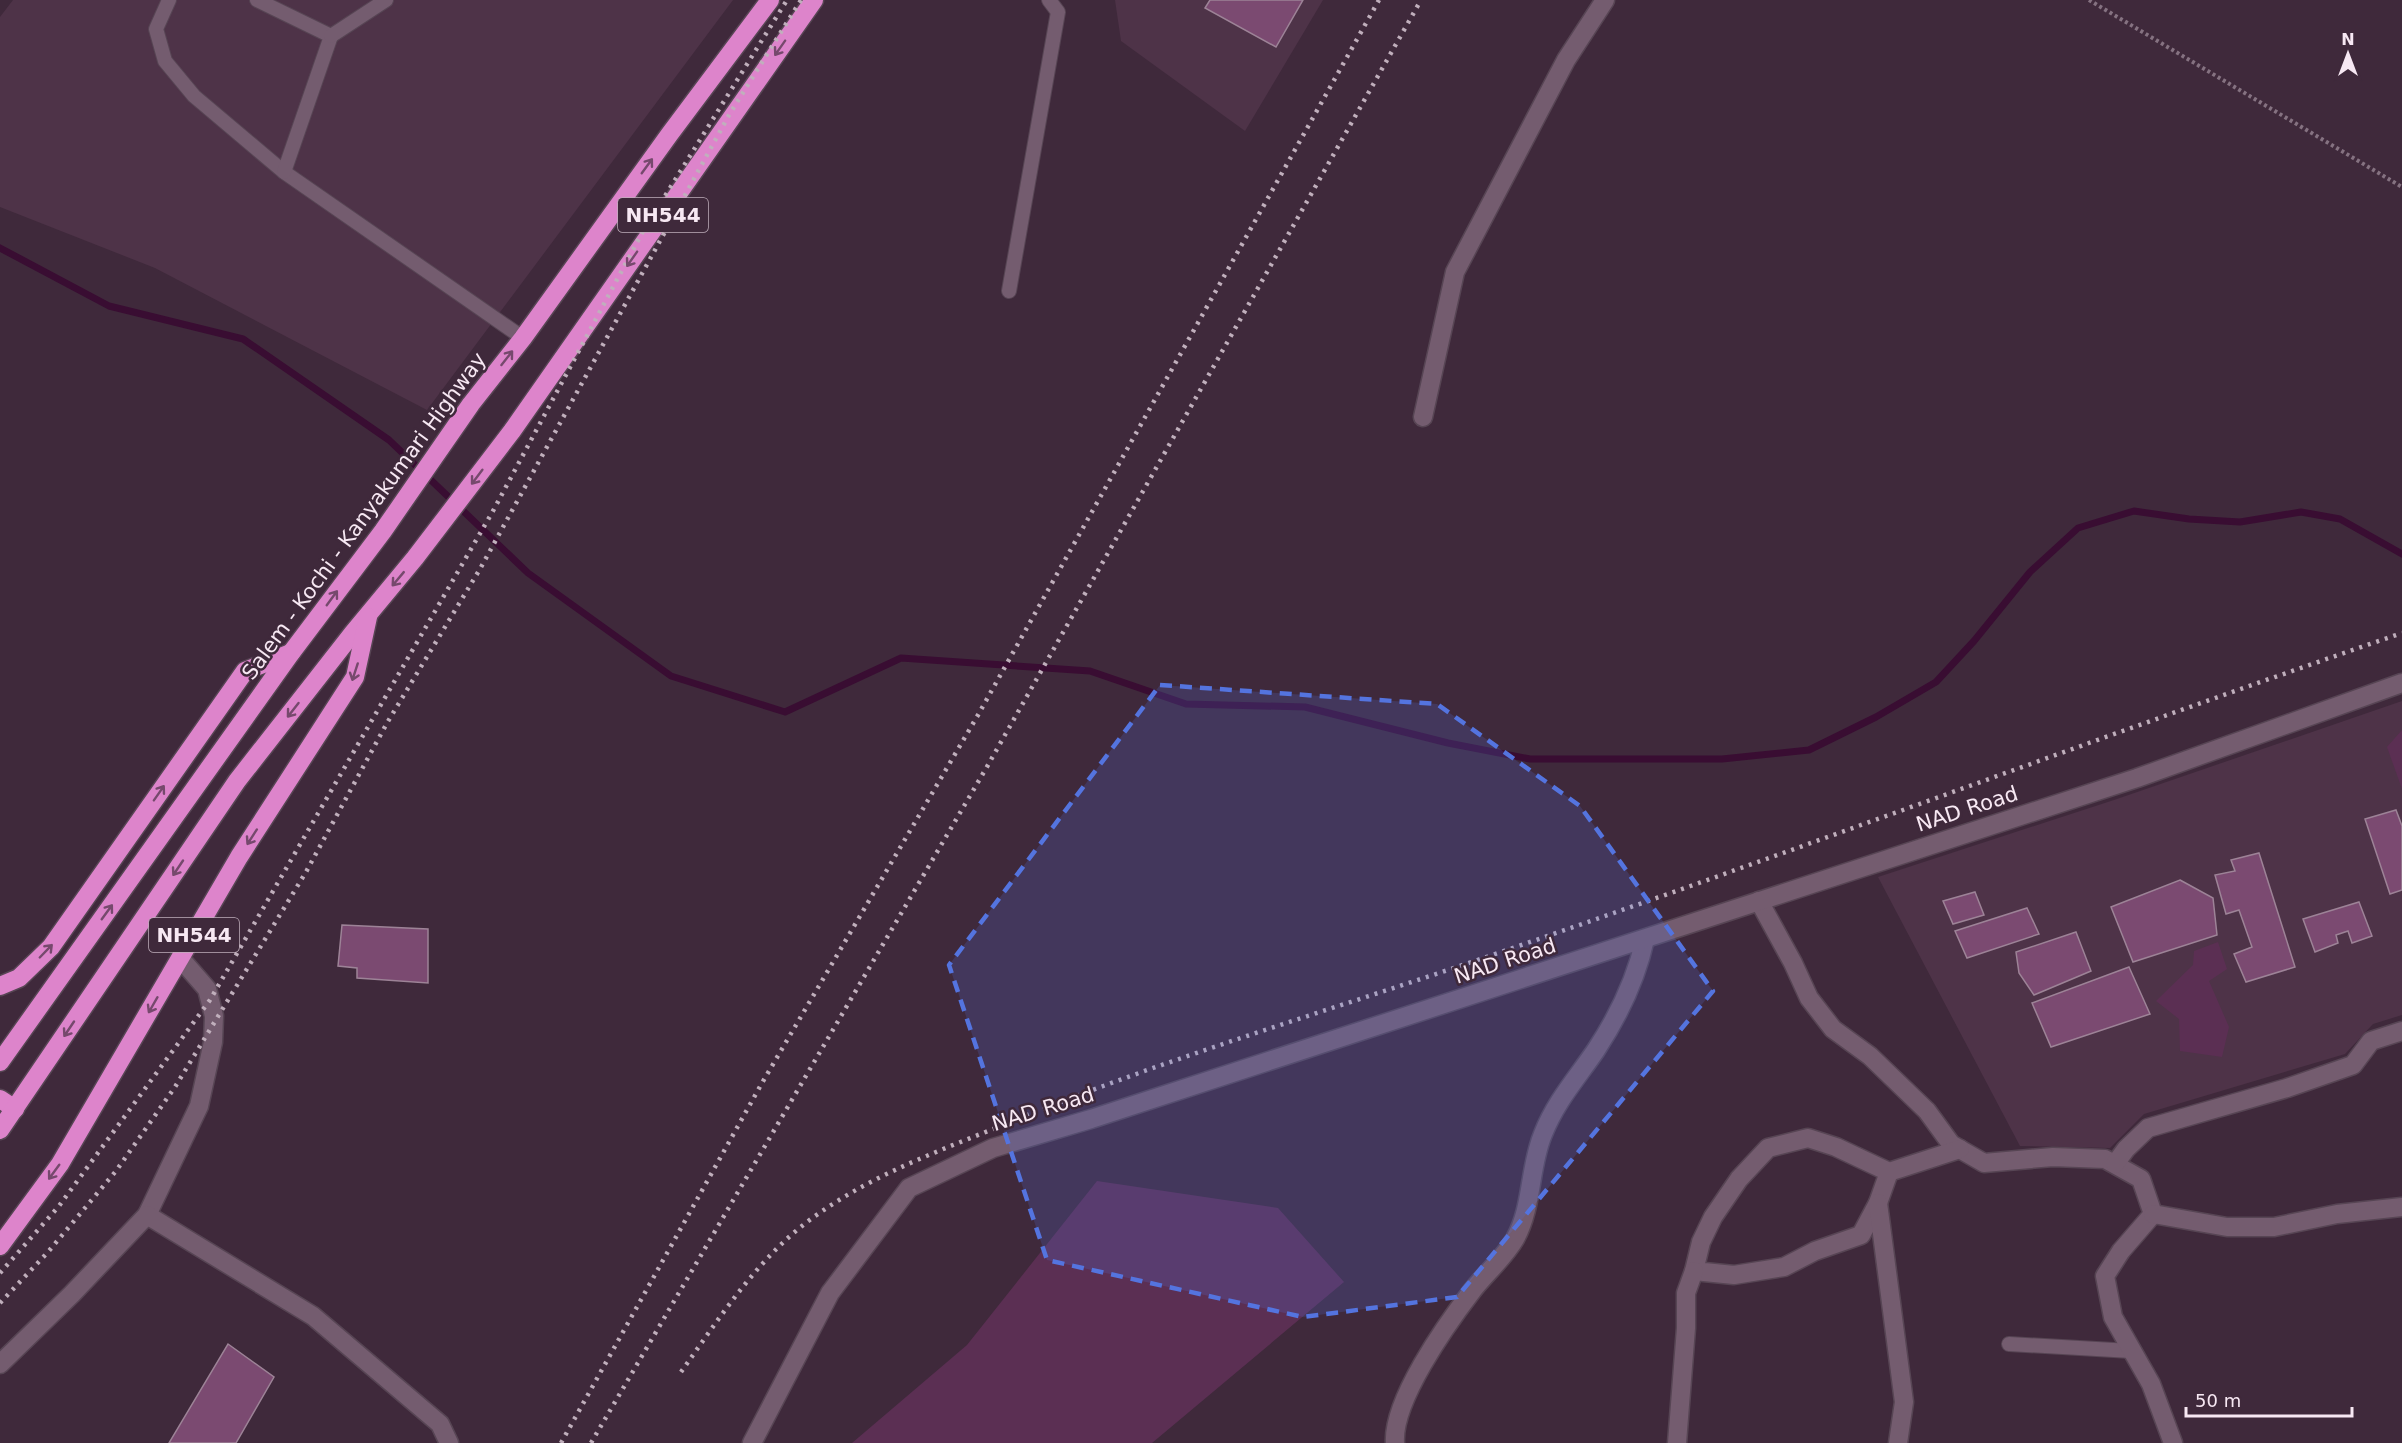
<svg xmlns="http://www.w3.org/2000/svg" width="2402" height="1443" font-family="'DejaVu Sans',sans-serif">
	<rect width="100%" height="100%" fill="#3f293b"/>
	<g fill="#4e3348">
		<polygon points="13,0 733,0 427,410 155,268 0,207 0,17"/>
		<polygon points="1115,0 1323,0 1245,131 1121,41"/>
		<polygon points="2402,701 2402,1015 2373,1024 2345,1054 2144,1114 2110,1148 2020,1146 1878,877 2114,800"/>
	</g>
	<g fill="#5b2f53">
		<polygon points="2402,730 2402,789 2387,747"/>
		<polygon points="2218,942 2227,969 2209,981 2229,1027 2222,1057 2180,1051 2179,1019 2156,1001 2193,965 2194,951"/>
		<polygon points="1097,1181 1278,1208 1344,1282 1152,1443 852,1443 967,1345"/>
	</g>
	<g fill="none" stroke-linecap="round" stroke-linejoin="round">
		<polyline stroke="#390d32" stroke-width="7" points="0,248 109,306 243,339 389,440 528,573 671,676 785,712 901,658 1090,671 1186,704 1305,707 1448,743 1530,759 1722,759 1809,750 1876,717 1936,682 1974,641 2030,572 2078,528 2134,511 2189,519 2240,522 2301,512 2340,519 2402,554"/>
	</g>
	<g fill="#7b4a71" stroke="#9d8397" stroke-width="1.5">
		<polygon points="1210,0 1303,0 1276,47 1205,8"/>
		<polygon points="2396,810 2402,826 2402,890 2390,894 2365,819"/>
		<polygon points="2259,853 2295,967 2246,982 2234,954 2252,947 2239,910 2226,914 2215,875 2235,871 2231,860"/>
		<polygon points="2180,880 2213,898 2217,935 2133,962 2111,907"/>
		<polygon points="1975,892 1984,915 1953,924 1943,901"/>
		<polygon points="2359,902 2372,936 2352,943 2348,931 2336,935 2338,943 2315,952 2303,919"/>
		<polygon points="2027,908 2039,934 1967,958 1955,931"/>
		<polygon points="342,925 428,929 428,983 357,978 357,968 338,966"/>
		<polygon points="2076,932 2091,971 2034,995 2019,973 2016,952"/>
		<polygon points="2129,967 2150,1014 2051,1047 2032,1003"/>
		<polygon points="228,1344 274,1377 236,1443 169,1443"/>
	</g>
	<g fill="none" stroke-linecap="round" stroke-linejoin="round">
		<defs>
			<g id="lane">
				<polyline points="169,0 156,29 165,61 194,96 284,172 523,338"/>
				<polyline points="257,0 331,36 284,172"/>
				<polyline points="331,36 386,0"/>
				<polyline points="1009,291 1058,12 1049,0"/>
				<polyline points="2009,1344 2131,1351"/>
			</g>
			<g id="street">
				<polyline points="1423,417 1455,272 1566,60 1605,0"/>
				<polyline points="1759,901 1793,963 1809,998 1833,1029 1870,1056 1927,1111 1951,1144 1984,1163 2053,1157 2105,1159 2141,1179 2153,1214 2121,1251 2105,1276 2113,1317 2151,1384 2173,1443"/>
				<polyline points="2115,1164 2126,1149 2148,1128 2287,1088 2353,1065 2371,1041 2402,1031"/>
				<polyline points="1889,1172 1836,1147 1808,1138 1768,1148 1739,1179 1713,1217 1701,1242 1694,1271 1734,1275 1784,1267 1815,1251 1861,1235 1878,1203 1889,1172 1960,1149"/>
				<polyline points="1878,1203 1904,1402 1898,1443"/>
				<polyline points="2153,1214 2227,1227 2274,1227 2337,1214 2402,1207"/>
				<polyline points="147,1215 199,1106 213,1042 214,1016 207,989 180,958"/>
				<polyline points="0,1364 72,1294 147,1215 313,1316 440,1424 449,1443"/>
				<path d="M1395 1443C1392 1401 1446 1325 1472 1291 1485 1274 1504 1258 1515 1239 1533 1207 1529 1167 1543 1134 1556 1101 1577 1078 1596 1050 1619 1015 1636 980 1645 939"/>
				<polyline points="1677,1443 1686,1328 1686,1293 1694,1271"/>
			</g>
			<polyline id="secondary" points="752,1443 830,1293 909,1188 993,1148 1091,1119 2137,778 2402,683"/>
			<g id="highway">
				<polyline points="0,986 19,978 51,947 245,671 291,653"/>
				<polyline points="0,1062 291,653 383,531 471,404 523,338 669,135 770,0"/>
				<polyline points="0,1099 15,1109"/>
				<polyline points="0,1130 237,781 352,634 415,558 512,431 814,0"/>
				<polyline points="0,1246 60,1164 239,857 355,677 368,617"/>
			</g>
		</defs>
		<use href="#lane" stroke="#574554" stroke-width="16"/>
		<use href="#street" stroke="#574554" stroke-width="21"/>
		<use href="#secondary" stroke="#574554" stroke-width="21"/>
		<use href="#highway" stroke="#574554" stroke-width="21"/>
		<polyline stroke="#857281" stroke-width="4" stroke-dasharray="3 3" stroke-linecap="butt" points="2089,0 2402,187"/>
		<use href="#lane" stroke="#745c6f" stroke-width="14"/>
		<use href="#street" stroke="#745c6f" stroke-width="18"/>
		<use href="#secondary" stroke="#745c6f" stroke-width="18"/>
		<use href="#highway" stroke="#dd84cb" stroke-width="18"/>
		<g stroke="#c0afbc" stroke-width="4.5" stroke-dasharray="3 6" stroke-linecap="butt">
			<polyline points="0,1273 59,1206 210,1000 493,511 642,233 787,0"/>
			<polyline points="0,1303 48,1252 116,1171 175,1087 306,872 387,723 480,569 729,115 801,0"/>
			<path d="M681 1372C721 1316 760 1254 818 1214 873 1175 936 1152 998 1127 1145 1066 1298 1020 1448 970 1768 862 2083 742 2402 633"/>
			<polyline points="561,1443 762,1083 978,715 1379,0"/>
			<polyline points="591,1443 988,765 1421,0"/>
		</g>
	</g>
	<defs><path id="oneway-shaft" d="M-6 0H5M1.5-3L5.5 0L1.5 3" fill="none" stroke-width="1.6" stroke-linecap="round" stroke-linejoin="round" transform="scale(1.5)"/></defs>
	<g stroke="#76496d">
		<use href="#oneway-shaft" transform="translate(780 48) rotate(125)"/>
		<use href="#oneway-shaft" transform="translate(647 166) rotate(-54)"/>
		<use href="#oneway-shaft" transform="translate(632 259) rotate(125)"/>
		<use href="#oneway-shaft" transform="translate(507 358) rotate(-52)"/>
		<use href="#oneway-shaft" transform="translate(477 477) rotate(127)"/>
		<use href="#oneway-shaft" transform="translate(398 579) rotate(130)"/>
		<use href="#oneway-shaft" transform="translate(332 598) rotate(-54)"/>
		<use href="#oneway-shaft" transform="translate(355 672) rotate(108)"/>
		<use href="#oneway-shaft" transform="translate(293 710) rotate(128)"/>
		<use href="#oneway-shaft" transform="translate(159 793) rotate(-55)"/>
		<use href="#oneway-shaft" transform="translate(252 837) rotate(123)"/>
		<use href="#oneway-shaft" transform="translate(178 868) rotate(124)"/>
		<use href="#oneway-shaft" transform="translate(107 912) rotate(-54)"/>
		<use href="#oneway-shaft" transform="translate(46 951) rotate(-46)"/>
		<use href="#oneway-shaft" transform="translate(153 1005) rotate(120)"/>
		<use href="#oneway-shaft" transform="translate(69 1029) rotate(124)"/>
		<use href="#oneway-shaft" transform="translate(54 1172) rotate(126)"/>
	</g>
	<path fill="#5474df" fill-opacity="0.2" stroke="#5474df" stroke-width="4.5" stroke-dasharray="12 8" stroke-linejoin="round" d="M1160 685 1437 704 1580 806 1713 991 1457 1297 1303 1317 1047 1260 949 965Z"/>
	<g text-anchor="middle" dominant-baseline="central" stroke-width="5" stroke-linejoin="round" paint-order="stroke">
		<g fill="#3f293b" stroke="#c0afbc" stroke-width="1.5">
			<rect x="618" y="198" width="90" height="34" rx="4.5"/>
			<rect x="149" y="918" width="90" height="34" rx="4.5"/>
		</g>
		<g font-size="20" font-weight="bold" fill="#f7e8f3">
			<text x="663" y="215">NH544</text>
			<text x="194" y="935">NH544</text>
		</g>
		<g font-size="21" fill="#f7e8f3" stroke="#3f293b">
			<text transform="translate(364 516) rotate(-54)">Salem - Kochi - Kanyakumari Highway</text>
			<text transform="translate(1967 809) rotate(-18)">NAD Road</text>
			<text transform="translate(1505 961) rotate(-18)">NAD Road</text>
			<text transform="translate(1043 1109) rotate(-17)">NAD Road</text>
		</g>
	</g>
	<g transform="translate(2348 54)" stroke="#3f293b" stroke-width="4.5" paint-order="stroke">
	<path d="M0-4.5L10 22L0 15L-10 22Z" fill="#f7e8f3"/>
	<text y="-9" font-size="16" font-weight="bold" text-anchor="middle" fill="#f7e8f3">N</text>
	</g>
	<path d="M2186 1407v9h166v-9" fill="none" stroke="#f7e8f3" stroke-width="3"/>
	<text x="2195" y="1407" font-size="18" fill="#f7e8f3" stroke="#3f293b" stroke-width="4.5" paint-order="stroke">50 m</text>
</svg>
